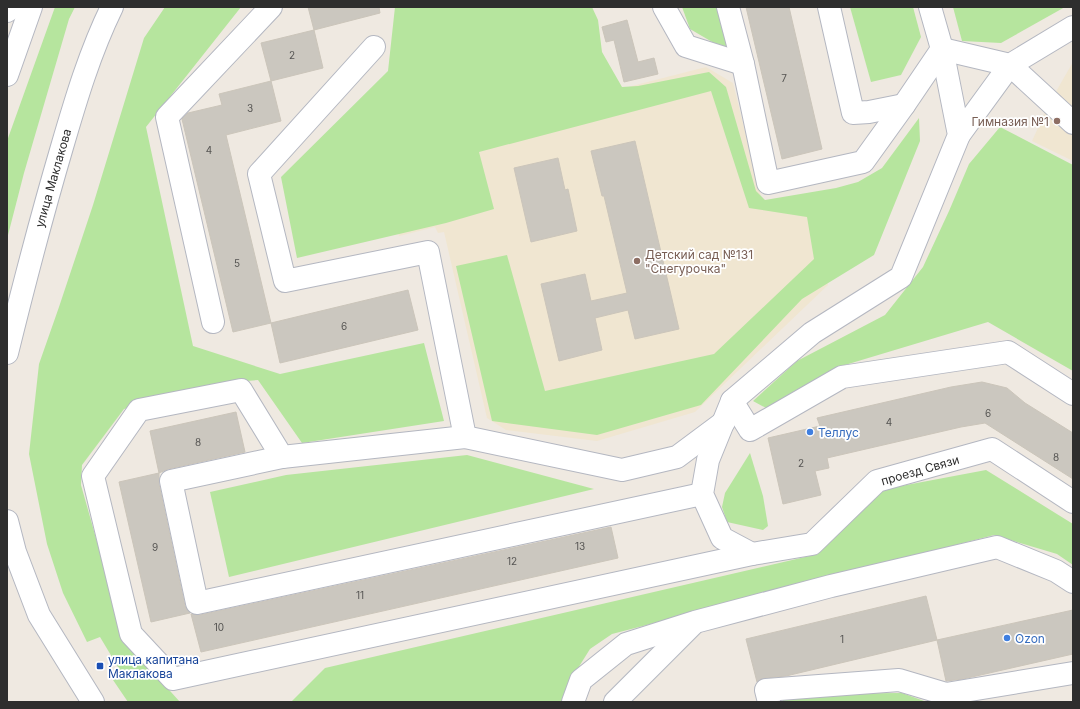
<svg xmlns="http://www.w3.org/2000/svg" width="1080" height="709" font-family="Inter,sans-serif">
	<rect width="100%" height="100%" fill="#efe9e1"/>
	<g fill="#f0e6d1">
		<polygon points="1073,62 1073,161 1032,141 1050,102"/>
		<polygon points="706,67 733,83 764,209 810,198 828,285 695,412 597,441 506,430 487,418 444,232 438,233 435,227 399,236 378,151"/>
	</g>
	<g fill="#b6e59e">
		<polygon points="55,7 75,7 69,19 24,173 7,239 7,141"/>
		<polygon points="165,7 241,7 146,127 193,346 280,374 424,343 444,421 302,443 258,380 234,382 124,409 82,465 81,485 125,641 180,702 128,702 113,680 124,677 100,637 87,642 63,593 47,544 29,454 39,364 59,307 93,205 144,38"/>
		<polygon points="395,7 592,7 598,20 602,52 622,87 638,86 709,72 726,87 756,191 765,200 836,188 858,182 882,168 919,118 920,141 874,255 802,299 701,405 597,435 492,421 456,266 507,255 545,391 714,354 814,259 807,217 749,208 711,91 479,152 494,209 446,223 297,258 281,177 388,71"/>
		<polygon points="682,7 720,7 731,53 690,29"/>
		<polygon points="850,7 913,7 921,37 901,75 871,82"/>
		<polygon points="953,7 1065,7 1001,43 962,41"/>
		<polygon points="1000,127 1073,165 1073,371 988,322 835,368 766,408 753,401 797,361 885,315 923,267 949,211 969,164"/>
		<polygon points="750,453 763,496 768,526 763,530 727,522 722,507 725,493"/>
		<polygon points="467,455 594,489 229,577 210,492 286,475"/>
		<polygon points="986,470 1073,524 1073,565 1057,554 994,535 612,634 590,649 575,673 563,702 291,702 325,668 818,554 885,489"/>
		<polygon points="902,693 927,702 783,702 782,694"/>
	</g>
	<g fill="#cbc7bf" stroke="#cbc5ba">
		<polygon points="308,7 379,7 380,13 314,30"/>
		<polygon points="746,7 789,7 822,149 782,159"/>
		<polygon points="627,20 638,62 654,58 658,74 624,82 614,40 606,42 602,27"/>
		<polygon points="314,30 323,68 271,81 261,43"/>
		<polygon points="271,81 281,121 226,135 271,323 233,332 182,119 188,113 222,105 219,94"/>
		<polygon points="635,141 679,329 635,339 628,310 595,318 602,350 559,361 541,284 585,274 591,301 627,293 604,196 602,196 591,151"/>
		<polygon points="558,158 565,190 568,189 577,231 531,242 514,168"/>
		<polygon points="408,290 418,330 280,363 271,323"/>
		<polygon points="982,382 1007,388 1025,403 1073,433 1073,479 985,423 961,427 827,458 829,468 815,471 821,495 783,504 768,438 820,426 817,418 951,387"/>
		<polygon points="236,412 245,452 168,469 159,473 150,431"/>
		<polygon points="159,473 159,484 185,606 190,613 151,622 119,482"/>
		<polygon points="611,527 618,558 201,652 191,614 200,615"/>
		<polygon points="926,596 937,640 786,676 765,678 759,680 757,682 746,639"/>
		<polygon points="1073,610 1073,654 963,679 946,681 937,640"/>
	</g>
	<g fill="none" stroke-linecap="round" stroke-linejoin="round">
		<defs>
			<g id="minor">
				<polyline points="664,7 686,46 743,64"/>
				<polyline points="728,7 743,64 768,183 863,162 904,105 942,49"/>
				<polyline points="829,7 853,113 869,112 904,105"/>
				<polyline points="7,11 13,7"/>
				<polyline points="374,47 259,174 285,281 428,252 465,437 622,470 677,457 724,422"/>
				<polyline points="942,49 1010,65 1073,27"/>
				<polyline points="7,75 31,7"/>
				<polyline points="959,135 1010,65 1073,123"/>
				<polyline points="213,322 167,117 271,7"/>
				<path d="M7 353C24 284 42 215 62 147 76 99 90 52 112 7"/>
				<polyline points="732,401 750,430 842,377 1008,352 1073,394"/>
				<polyline points="465,437 282,457 241,390 139,410 93,476 131,634 173,679 752,554 812,544 877,481 992,449 1073,502"/>
				<polyline points="282,457 171,481 197,603 702,494"/>
				<polyline points="7,521 15,552 39,615 93,702"/>
				<polyline points="752,554 722,538 702,494 708,460 732,401 812,333 901,277 959,135 942,49 930,7"/>
				<polyline points="573,702 581,680 626,644 695,622 831,586 997,547 1056,571 1073,582"/>
				<polyline points="615,702 692,625"/>
				<polyline points="769,702 766,690 899,680 946,694 1073,673"/>
			</g>
		</defs>
		<use href="#minor" stroke="#b4b7c1" stroke-width="24"/>
		<use href="#minor" stroke="#fff" stroke-width="22"/>
	</g>
	<g fill="#8d6e63" stroke="#fff" stroke-width="1.5">
		<circle cx="1057" cy="121" r="4"/>
		<circle cx="637" cy="261" r="4"/>
	</g>
	<g fill="#3f7fe0" stroke="#fff" stroke-width="1.5">
		<circle cx="810" cy="432" r="4"/>
		<circle cx="1007" cy="638" r="4"/>
	</g>
	<rect fill="#1a4fb4" stroke="#fff" stroke-width="1.5" x="96" y="662" width="8" height="8" rx="2"/>
	<g text-anchor="middle" dominant-baseline="central" stroke-width="3.5" stroke-linejoin="round" paint-order="stroke">
		<g font-size="10" fill="#555452">
			<text x="292" y="55">2</text>
			<text x="784" y="78">7</text>
			<text x="250" y="108">3</text>
			<text x="209" y="150">4</text>
			<text x="237" y="263">5</text>
			<text x="344" y="326">6</text>
			<text x="988" y="413">6</text>
			<text x="889" y="422">4</text>
			<text x="198" y="442">8</text>
			<text x="1056" y="457">8</text>
			<text x="801" y="463">2</text>
			<text x="580" y="546">13</text>
			<text x="155" y="547">9</text>
			<text x="512" y="561">12</text>
			<text x="360" y="595">11</text>
			<text x="219" y="627">10</text>
			<text x="842" y="639">1</text>
		</g>
		<g font-size="12" fill="#785e54" stroke="#fff" text-anchor="end">
			<text x="1049" y="121">Гимназия №1</text>
			<text x="645" y="254" text-anchor="start">Детский сад №131<tspan x="645" dy="14">"Снегурочка"</tspan></text>
		</g>
		<g font-size="12" fill="#2e2e2e" stroke="#fff">
			<text transform="translate(53 178) rotate(-74)">улица Маклакова</text>
			<text transform="translate(920 470) rotate(-16)">проезд Связи</text>
		</g>
		<g font-size="12" fill="#366cbe" stroke="#fff" text-anchor="start">
			<text x="818" y="432">Теллус</text>
			<text x="1015" y="638">Ozon</text>
		</g>
		<g font-size="12" fill="#164399" stroke="#fff" text-anchor="start">
			<text x="108" y="659">улица капитана<tspan x="108" dy="14">Маклакова</tspan></text>
		</g>
	</g>
	<rect width="1080" height="709" fill="none" stroke="#2e2e2e" stroke-width="16"/>
</svg>
